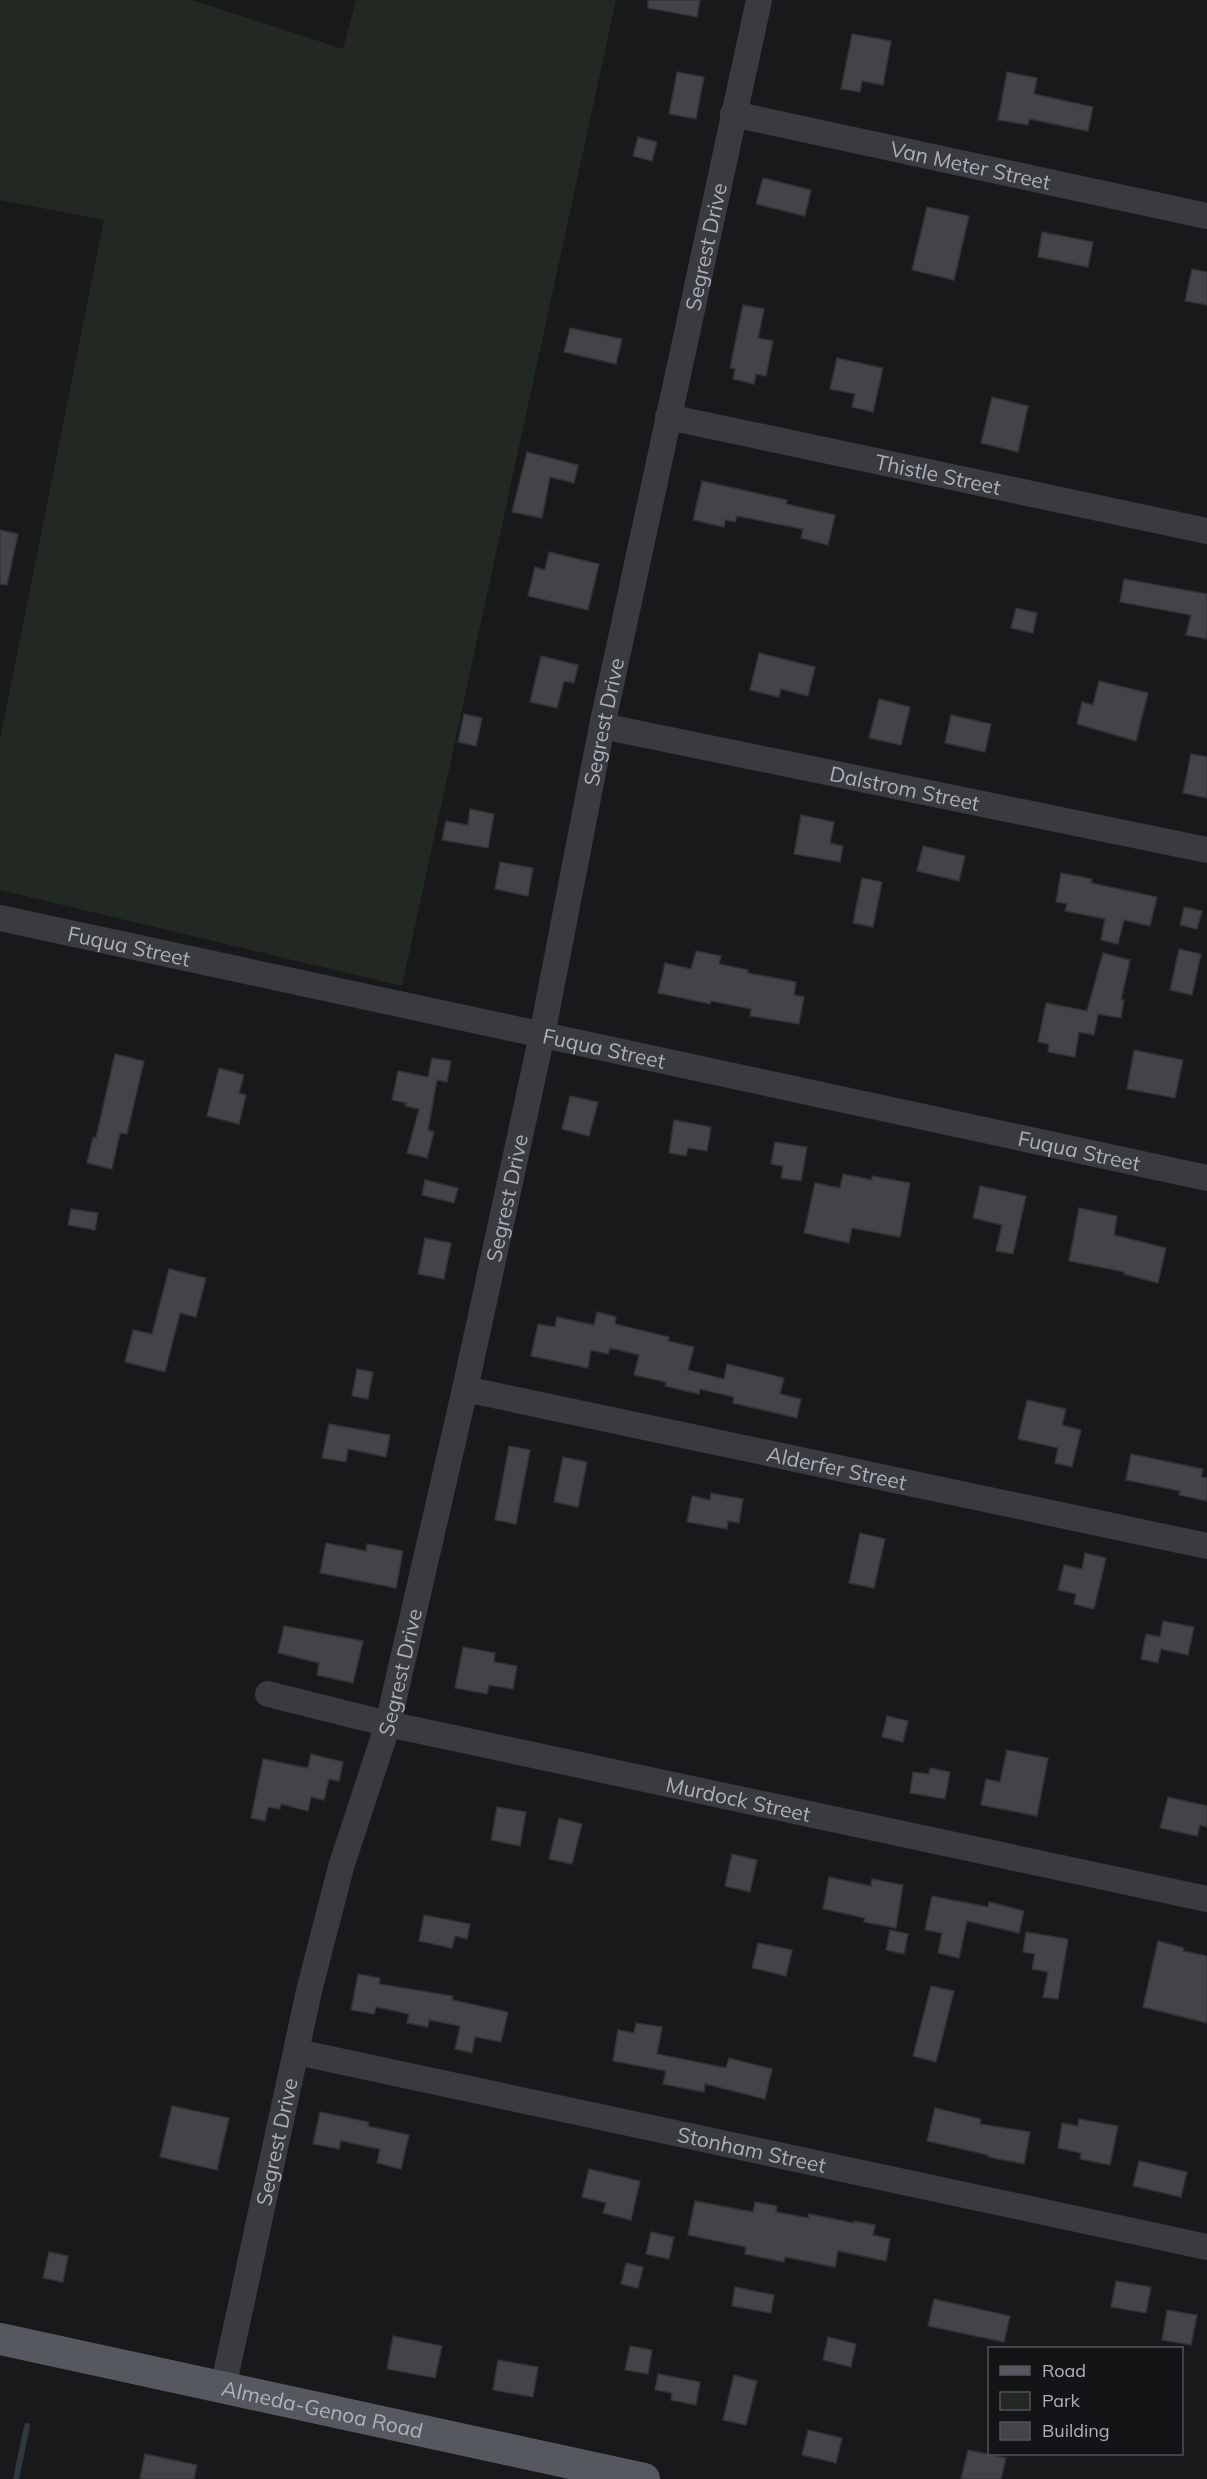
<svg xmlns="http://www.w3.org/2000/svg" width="1207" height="2479" font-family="Mulish,sans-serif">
	<rect width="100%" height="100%" fill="#19191b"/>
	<polygon fill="#212922" points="0,0 192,0 343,49 356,0 616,0 402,986 0,890 0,740 104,220 0,200"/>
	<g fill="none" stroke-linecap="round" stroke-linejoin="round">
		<polyline stroke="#2f373f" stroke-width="6" points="16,2479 27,2426"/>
	</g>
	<g fill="#434448" stroke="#333337" stroke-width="1.5">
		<polygon points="648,0 700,0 697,17 648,8"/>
		<polygon points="852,34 891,41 883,85 862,81 860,92 841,89"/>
		<polygon points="677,72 704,77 696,119 669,114"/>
		<polygon points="1007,72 1037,78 1034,94 1093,107 1088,131 1029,119 1028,125 998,120"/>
		<polygon points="638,137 657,142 652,161 633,156"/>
		<polygon points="763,178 811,190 805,216 756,204"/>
		<polygon points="927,207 969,216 954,280 912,270"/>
		<polygon points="1042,232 1093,242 1088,267 1038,257"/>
		<polygon points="1192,269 1207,272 1207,305 1185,301"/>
		<polygon points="743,305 764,309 758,338 773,341 766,376 756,374 754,384 733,379 735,369 730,368"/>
		<polygon points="570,328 622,339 616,364 564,352"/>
		<polygon points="837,358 883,368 873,412 852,407 855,394 830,389"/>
		<polygon points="992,397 1028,406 1018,452 981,443"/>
		<polygon points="527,452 578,465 574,483 550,477 542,518 512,512"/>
		<polygon points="702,481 787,500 786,504 835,515 828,545 801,538 803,529 737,516 735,522 725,520 724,527 693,520"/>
		<polygon points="0,530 18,534 7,585 0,584"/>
		<polygon points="549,552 599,564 588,610 528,596 535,567 545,570"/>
		<polygon points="1124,579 1207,594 1207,639 1186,635 1191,615 1120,602"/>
		<polygon points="1016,608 1037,613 1033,633 1011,628"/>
		<polygon points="759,653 815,667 808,696 781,689 779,697 750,690"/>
		<polygon points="541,656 578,665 574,683 564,681 557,708 530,702"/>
		<polygon points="1099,681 1148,693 1136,741 1077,724 1082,702 1093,705"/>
		<polygon points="879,699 910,707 901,745 869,738"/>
		<polygon points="464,714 482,718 476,746 458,742"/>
		<polygon points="951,715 991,724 985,752 945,743"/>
		<polygon points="1191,754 1207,757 1207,798 1183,793"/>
		<polygon points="470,809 494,814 488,848 442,840 446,821 468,825"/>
		<polygon points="801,815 834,822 830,843 843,846 840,862 794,854"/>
		<polygon points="923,846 965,856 959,881 917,871"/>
		<polygon points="500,862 533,868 528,896 495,889"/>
		<polygon points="1061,873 1092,879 1091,883 1157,897 1150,926 1124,920 1118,944 1101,940 1105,919 1065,911 1067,904 1056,902"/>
		<polygon points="862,878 882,882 873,927 853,923"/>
		<polygon points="1184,907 1202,911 1197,929 1180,925"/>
		<polygon points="1179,949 1201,954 1192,995 1170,990"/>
		<polygon points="696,951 721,956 719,964 748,970 748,973 796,982 794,995 804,997 799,1024 750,1016 751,1009 711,1001 710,1004 658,993 665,963 691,969"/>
		<polygon points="1103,953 1130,960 1121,1000 1124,1000 1121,1018 1098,1014 1094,1035 1079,1032 1075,1057 1048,1052 1049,1044 1038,1042 1046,1003 1087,1011"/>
		<polygon points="1134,1050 1183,1060 1175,1098 1127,1089"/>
		<polygon points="115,1054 144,1061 127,1134 120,1133 112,1169 87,1163 93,1137 96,1138"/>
		<polygon points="432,1058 451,1061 447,1082 437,1080 428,1130 434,1132 427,1158 407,1153 419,1109 405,1106 406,1103 392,1100 398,1071 428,1077"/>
		<polygon points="219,1068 244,1075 239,1093 246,1095 239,1124 207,1116"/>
		<polygon points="570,1096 598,1102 589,1136 562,1129"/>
		<polygon points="674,1120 711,1127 707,1151 688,1148 686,1156 669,1153"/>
		<polygon points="775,1142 807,1147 801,1181 781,1178 783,1166 771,1164"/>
		<polygon points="843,1174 872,1180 872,1176 910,1183 900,1237 852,1228 849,1243 804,1233 815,1183 840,1188"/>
		<polygon points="425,1180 458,1188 454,1203 422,1195"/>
		<polygon points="980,1186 1026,1196 1013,1254 996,1251 1002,1225 973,1218"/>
		<polygon points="1079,1208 1117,1216 1114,1235 1166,1248 1158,1283 1124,1274 1125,1272 1069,1261"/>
		<polygon points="71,1209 98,1213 95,1230 68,1225"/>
		<polygon points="425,1238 451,1243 444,1279 418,1274"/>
		<polygon points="169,1269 206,1278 196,1317 180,1313 165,1372 125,1362 133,1330 152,1334"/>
		<polygon points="597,1312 616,1317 615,1324 669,1337 668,1341 694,1347 688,1370 724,1379 727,1364 784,1378 780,1394 801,1399 797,1418 733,1403 734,1397 700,1389 699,1394 665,1386 666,1382 634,1375 639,1355 610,1348 608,1354 591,1350 588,1368 531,1356 538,1324 555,1327 557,1317 594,1325"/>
		<polygon points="357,1369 373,1372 368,1399 352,1396"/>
		<polygon points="1027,1400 1066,1409 1062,1425 1081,1430 1072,1467 1055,1463 1058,1448 1018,1439"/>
		<polygon points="329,1424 390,1435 386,1457 348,1449 346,1462 322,1458"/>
		<polygon points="509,1446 530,1450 516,1524 495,1520"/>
		<polygon points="1131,1454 1203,1469 1201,1477 1207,1478 1207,1501 1179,1495 1180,1491 1126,1480"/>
		<polygon points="563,1457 587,1462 578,1507 554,1502"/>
		<polygon points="711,1493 743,1499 739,1523 728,1521 727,1529 687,1522 692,1496 710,1500"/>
		<polygon points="860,1533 885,1539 874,1588 849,1583"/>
		<polygon points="326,1543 366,1551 367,1544 403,1551 396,1588 320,1573"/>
		<polygon points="1085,1553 1106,1558 1094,1609 1074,1604 1076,1594 1058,1590 1064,1565 1082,1569"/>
		<polygon points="1163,1621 1194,1627 1188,1655 1161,1649 1158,1663 1141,1659 1146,1634 1160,1637"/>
		<polygon points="284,1626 363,1641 353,1683 317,1675 319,1663 278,1653"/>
		<polygon points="463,1647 495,1653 494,1662 517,1666 513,1689 489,1685 487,1694 455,1688"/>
		<polygon points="887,1716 908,1721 903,1742 882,1737"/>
		<polygon points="1007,1750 1048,1758 1037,1816 981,1805 986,1779 1000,1782"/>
		<polygon points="311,1754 343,1762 339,1781 329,1779 324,1800 311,1797 308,1811 281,1804 280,1809 268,1807 265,1821 251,1818 263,1759 308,1768"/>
		<polygon points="930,1768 950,1772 945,1799 910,1793 913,1772 929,1774"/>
		<polygon points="1168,1797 1207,1806 1207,1827 1200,1825 1197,1836 1160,1828"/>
		<polygon points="497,1807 526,1812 520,1846 491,1840"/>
		<polygon points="559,1818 582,1824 572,1864 549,1859"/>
		<polygon points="732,1854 757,1860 750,1892 725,1886"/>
		<polygon points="829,1877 871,1886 872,1879 903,1885 896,1928 864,1922 865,1918 823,1909"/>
		<polygon points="932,1896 988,1907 989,1902 1024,1911 1019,1933 967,1921 959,1958 938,1953 942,1933 925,1930"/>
		<polygon points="424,1915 470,1924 467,1939 455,1936 452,1948 419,1941"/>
		<polygon points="890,1930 908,1934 904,1954 886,1950"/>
		<polygon points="1026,1932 1068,1939 1058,1999 1043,1997 1048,1972 1032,1969 1035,1954 1023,1952"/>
		<polygon points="1158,1941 1184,1948 1183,1951 1207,1956 1207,2023 1143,2007"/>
		<polygon points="758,1943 792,1950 786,1976 752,1968"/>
		<polygon points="358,1974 380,1978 379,1984 453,1996 452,2000 508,2012 501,2042 475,2037 472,2053 455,2049 460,2026 429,2020 428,2027 407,2023 409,2014 376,2007 374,2014 351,2010"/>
		<polygon points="931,1986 954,1991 936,2062 913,2056"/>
		<polygon points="636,2023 662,2027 657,2054 726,2068 729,2058 772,2069 765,2099 705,2084 704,2092 663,2084 666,2071 613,2061 618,2030 634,2033"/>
		<polygon points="172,2106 229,2118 217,2170 160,2157"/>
		<polygon points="935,2108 981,2119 980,2124 1030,2132 1024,2164 988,2157 988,2155 927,2141"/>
		<polygon points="320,2112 369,2122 368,2126 409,2135 401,2169 377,2163 380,2149 341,2141 339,2149 313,2144"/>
		<polygon points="1079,2119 1118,2126 1110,2165 1080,2159 1081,2153 1058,2148 1062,2123 1078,2126"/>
		<polygon points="1139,2161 1187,2172 1181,2197 1133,2186"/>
		<polygon points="589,2169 640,2181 631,2220 603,2213 606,2203 582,2197"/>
		<polygon points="695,2201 753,2212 755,2202 777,2206 776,2212 808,2218 809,2214 854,2223 854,2221 875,2225 873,2235 890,2239 886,2261 838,2251 835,2267 785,2257 784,2262 745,2254 746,2247 688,2235"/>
		<polygon points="651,2232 674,2237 669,2259 646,2254"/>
		<polygon points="49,2252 68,2256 63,2282 43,2278"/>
		<polygon points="626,2263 643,2267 638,2288 621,2284"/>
		<polygon points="1116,2281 1151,2287 1146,2313 1111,2307"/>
		<polygon points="735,2287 774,2295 771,2313 732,2306"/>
		<polygon points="934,2299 1010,2316 1004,2342 928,2326"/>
		<polygon points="1167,2310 1197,2315 1191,2345 1162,2340"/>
		<polygon points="393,2336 442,2346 435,2378 387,2369"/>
		<polygon points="828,2337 856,2344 851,2367 823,2360"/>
		<polygon points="630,2346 652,2350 648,2374 625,2370"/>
		<polygon points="498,2360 538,2367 533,2397 493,2390"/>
		<polygon points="658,2374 700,2382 696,2405 671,2400 672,2393 655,2390"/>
		<polygon points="734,2375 757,2381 746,2425 723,2420"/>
		<polygon points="808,2430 842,2438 836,2463 802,2455"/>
		<polygon points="968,2450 1006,2458 1001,2479 961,2479"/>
		<polygon points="145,2454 197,2465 194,2479 140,2479"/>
	</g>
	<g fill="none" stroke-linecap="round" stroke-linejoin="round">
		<g stroke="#3a3b40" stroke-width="26">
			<path id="s1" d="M733 114 1207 216"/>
			<path id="s2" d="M668 417 1207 531"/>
			<path id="s3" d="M602 726 1207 850"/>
			<path id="s4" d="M0 918 1207 1178"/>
			<path id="s5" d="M465 1389 1207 1546"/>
			<path id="s6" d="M268 1694 388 1724 1207 1899"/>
			<path id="s7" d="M297 2052 1207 2247"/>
			<path id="s8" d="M223 2388 309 1991 341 1867 388 1724 465 1389 542 1035 602 726 759 0"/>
		</g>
		<path stroke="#56585f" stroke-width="32" id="s9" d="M0 2339 644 2479"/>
	</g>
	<g text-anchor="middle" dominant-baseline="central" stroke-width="6" stroke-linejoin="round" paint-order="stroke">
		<g font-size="21" fill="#acb0ba" stroke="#141416">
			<text stroke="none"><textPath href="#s1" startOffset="243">Van Meter Street</textPath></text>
			<text stroke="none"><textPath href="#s8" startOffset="2196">Segrest Drive</textPath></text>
			<text stroke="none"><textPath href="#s2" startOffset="276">Thistle Street</textPath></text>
			<text stroke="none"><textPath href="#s8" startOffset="1710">Segrest Drive</textPath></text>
			<text stroke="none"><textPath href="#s3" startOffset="309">Dalstrom Street</textPath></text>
			<text stroke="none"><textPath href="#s4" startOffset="132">Fuqua Street</textPath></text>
			<text stroke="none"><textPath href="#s4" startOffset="618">Fuqua Street</textPath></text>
			<text stroke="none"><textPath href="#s4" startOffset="1104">Fuqua Street</textPath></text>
			<text stroke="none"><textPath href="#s8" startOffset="1224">Segrest Drive</textPath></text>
			<text stroke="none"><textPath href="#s5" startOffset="380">Alderfer Street</textPath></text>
			<text stroke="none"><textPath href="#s8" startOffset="738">Segrest Drive</textPath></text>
			<text stroke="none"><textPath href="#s6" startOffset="482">Murdock Street</textPath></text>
			<text stroke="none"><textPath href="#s8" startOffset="252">Segrest Drive</textPath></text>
			<text stroke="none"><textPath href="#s7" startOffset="465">Stonham Street</textPath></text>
			<text stroke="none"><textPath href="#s9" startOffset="330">Almeda-Genoa Road</textPath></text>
		</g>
	</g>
	<rect x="988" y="2347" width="195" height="108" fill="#141416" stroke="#515258" stroke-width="1.5"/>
	<rect x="1000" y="2366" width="30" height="9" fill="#56585f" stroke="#515258" stroke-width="1.5"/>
	<text x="1042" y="2377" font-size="18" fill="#acb0ba">Road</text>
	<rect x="1000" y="2392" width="30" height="18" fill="#212922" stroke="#515258" stroke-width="1.5"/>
	<text x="1042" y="2407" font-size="18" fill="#acb0ba">Park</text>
	<rect x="1000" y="2422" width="30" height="18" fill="#434448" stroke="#515258" stroke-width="1.5"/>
	<text x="1042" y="2437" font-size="18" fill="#acb0ba">Building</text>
</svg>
